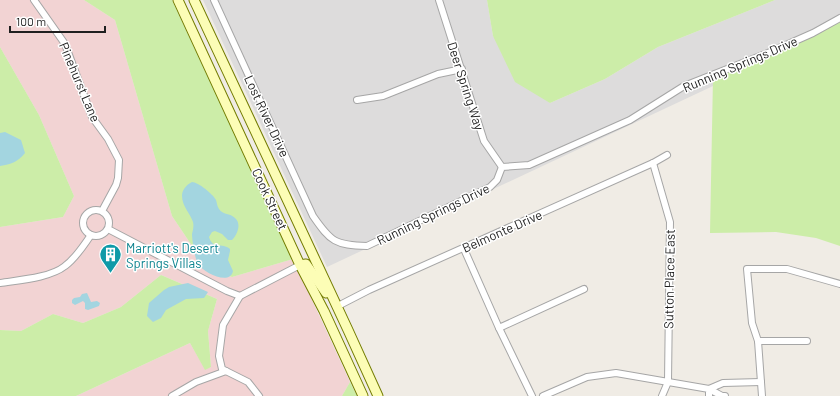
<svg xmlns="http://www.w3.org/2000/svg" width="840" height="396" font-family="Barlow,sans-serif">
	<rect width="100%" height="100%" fill="#f0ece5"/>
	<polygon fill="#dddcdc" points="203,0 487,0 493,36 550,103 605,79 658,47 775,0 840,0 840,21 794,46 713,77 713,86 327,267"/>
	<polygon fill="#f2d3d3" points="0,0 84,0 115,20 172,216 207,268 232,277 293,259 350,382 342,396 76,396 190,343 205,369 211,367 208,331 217,299 161,275 121,307 83,323 53,314 21,331 0,330 0,227 63,217 74,196 39,115 0,47"/>
	<g fill="#cceda8">
		<polygon points="84,0 172,0 293,259 232,277 207,268 172,216 115,20"/>
		<polygon points="487,0 775,0 658,47 605,79 550,103 515,82 493,36"/>
		<polygon points="840,21 840,246 816,238 776,232 710,233 713,77 794,46"/>
		<polygon points="0,47 39,115 74,196 63,217 0,227"/>
		<polygon points="161,275 217,299 208,331 211,367 205,370 190,343 76,396 0,396 0,330 21,331 53,314 83,323 121,307"/>
		<polygon points="350,382 357,396 342,396"/>
	</g>
	<g fill="#a3d5e0">
		<path d="M5 132 21 140 25 153C18 162 11 164 0 166V133Z"/>
		<path d="M192 182C198 182 213 194 216 200 217 203 217 206 219 209 223 215 230 213 235 218 242 224 237 235 232 240H228L222 234 215 231 212 232 209 237C213 250 222 242 230 249V251L228 260 233 271C230 286 204 273 198 264 195 259 192 240 192 234 193 230 194 226 193 222 190 213 182 206 182 196 182 190 186 185 192 182Z"/>
		<polygon points="188,283 208,292 204,298 186,299 166,310 161,318 153,322 147,316 149,303 164,290 169,287"/>
		<polygon points="87,293 91,302 97,301 100,303 99,306 88,310 85,309 85,303 83,301 75,305 72,303 72,300 74,298 80,297 82,294"/>
	</g>
	<g fill="none" stroke-linecap="round" stroke-linejoin="round">
		<defs>
			<g id="street">
				<polyline points="34,0 65,44 92,117 108,139 119,160 118,178 116,185 102,211"/>
				<path d="M214 0 313 216C331 242 335 245 367 246L490 187 497 180 502 167 529 165 630 120 684 86 768 53 813 33 840 18"/>
				<polyline points="439,0 484,141 502,167"/>
				<polyline points="357,100 383,96 438,74 462,69"/>
				<polyline points="653,163 670,222 668,382 662,396"/>
				<circle cx="96" cy="223" r="13"/>
				<polyline points="108,229 227,291 240,296 300,265"/>
				<polyline points="464,249 499,328 532,396"/>
				<path d="M0 283C19 280 50 278 65 266 76 258 83 246 91 235"/>
				<polyline points="336,307 369,290 653,163 667,155"/>
				<polyline points="499,328 584,289"/>
				<polyline points="758,341 807,341"/>
				<polyline points="226,371 222,369 219,356 223,325 240,296"/>
				<polyline points="172,396 196,382 226,371 248,382 259,396"/>
				<polyline points="543,396 587,377 616,373 709,389 709,396"/>
				<polyline points="725,396 722,396 709,389 723,383 761,382"/>
				<polyline points="762,396 758,341 752,323 747,269 787,269 840,284"/>
			</g>
			<g id="secondary">
				<polyline points="178,0 300,265 324,311 363,396"/>
				<polyline points="194,0 348,330 378,396"/>
				<polyline points="300,265 306,264 326,293"/>
			</g>
		</defs>
		<use href="#street" stroke="#a6a6a6" stroke-width="8"/>
		<use href="#secondary" stroke="#737c00" stroke-width="11"/>
		<use href="#street" stroke="#fff" stroke-width="6"/>
		<use href="#secondary" stroke="#fcfdb6" stroke-width="9"/>
	</g>
	<defs>
		<symbol id="building-pin" viewBox="-11 -11 22 30"><path d="M0 17L-7.5 6A9.5 9.5 0 1 1 7.5 6Z" fill="#0f9aa8" stroke="#fff"/><path d="M-4-6H4V6H1V3H-1V6H-4ZM-2.5-4.3h1.7v1.8h-1.7ZM.8-4.3h1.7v1.8H.8ZM-2.5-1h1.7V.8h-1.7ZM.8-1h1.7V.8H.8Z" fill="#fff"/></symbol>
	</defs>
	<g fill-rule="evenodd">
		<use href="#building-pin" x="98" y="242" width="25" height="34"/>
	</g>
	<g text-anchor="middle" dominant-baseline="central" stroke-width="3" stroke-linejoin="round" paint-order="stroke">
		<g font-size="13" fill="#1f1f1f" stroke="#fff">
			<text transform="translate(740 64) rotate(-23)">Running Springs Drive</text>
			<text transform="translate(80 82) rotate(67)">Pinehurst Lane</text>
			<text transform="translate(466 86) rotate(72)">Deer Spring Way</text>
			<text transform="translate(267 116) rotate(65)">Lost River Drive</text>
			<text transform="translate(270 199) rotate(65)">Cook Street</text>
			<text transform="translate(433 214) rotate(-26)">Running Springs Drive</text>
			<text transform="translate(502 231) rotate(-24)">Belmonte Drive</text>
			<text transform="translate(669 279) rotate(-89)">Sutton Place East</text>
		</g>
		<g font-size="13" fill="#0d838f" stroke="#fff" text-anchor="start">
			<text x="126" y="248">Marriott's Desert<tspan x="126" dy="15">Springs Villas</tspan></text>
		</g>
	</g>
	<path d="M10 26v6h95v-6" fill="none" stroke="#1f1f1f" stroke-width="2"/>
	<text x="16" y="26" font-size="12" fill="#1f1f1f" stroke="#ffffff" stroke-width="3" paint-order="stroke">100 m</text>
</svg>
